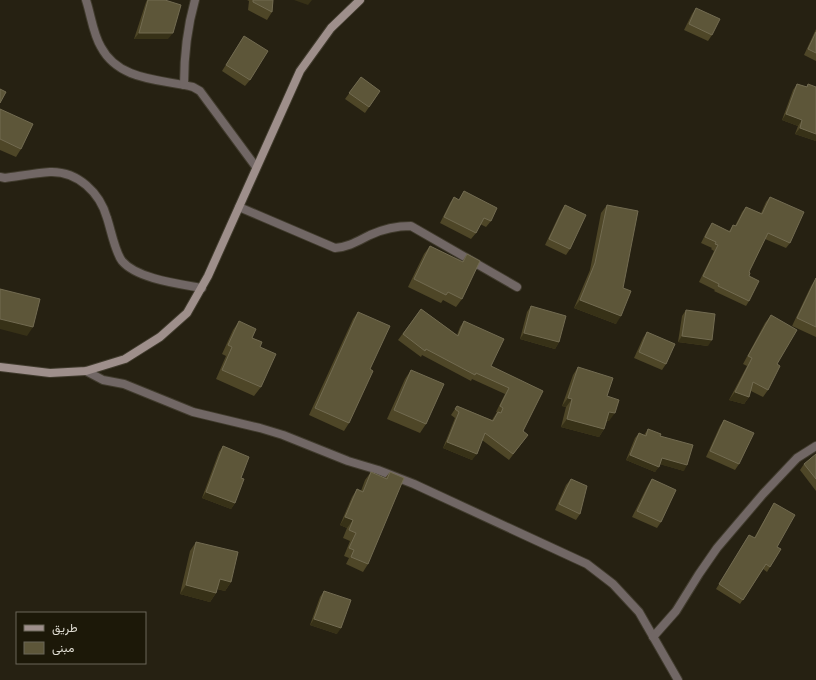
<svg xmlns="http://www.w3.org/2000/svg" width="816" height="680" font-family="'Space Grotesk',Vazirmatn,sans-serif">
	<rect width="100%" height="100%" fill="#262112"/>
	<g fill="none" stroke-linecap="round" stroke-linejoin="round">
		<defs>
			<g id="street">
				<path d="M86 0C91 15 93 34 101 47 119 81 160 79 193 87L200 91 256 167"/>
				<path d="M184 85C184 55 187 28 195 0"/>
				<path d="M0 177 5 178C20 176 35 173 50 172 78 171 100 193 107 218 111 230 115 252 122 261 137 279 180 284 202 288"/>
				<path d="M239 207 335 248C349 247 358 241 370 235 383 229 396 226 411 226L517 287"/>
				<polyline points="86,371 103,380 124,384 193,412 260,428 283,435 348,461 378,470 414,484 587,564 613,584 639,612 678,680"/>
				<polyline points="653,637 676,611 699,574 717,548 763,494 797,458 816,446"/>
			</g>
			<polyline id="secondary" points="0,367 50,373 86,371 125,359 160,337 187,313 208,276 300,71 331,28 360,0"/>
		</defs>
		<use href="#street" stroke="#403b2d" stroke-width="10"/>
		<use href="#secondary" stroke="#403b2d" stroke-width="10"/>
		<use href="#street" stroke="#716765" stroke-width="8"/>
		<use href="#secondary" stroke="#9e8f8b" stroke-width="8"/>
	</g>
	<g fill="#4e4627">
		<polygon points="147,0 165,0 168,39 134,39 146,2"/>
		<polygon points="247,0 273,0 272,12 267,20 248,10 249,1"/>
		<polygon points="696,8 712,35 708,41 684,30 692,14"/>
		<polygon points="816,29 816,61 804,55"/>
		<polygon points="244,36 250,80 245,86 222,71"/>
		<polygon points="361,77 380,91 365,113 345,99"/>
		<polygon points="797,84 806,87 808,84 816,141 795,134 798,126 782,120 793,90"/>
		<polygon points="0,109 21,149 16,157 0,150"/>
		<polygon points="464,191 491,221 486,227 480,224 476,233 471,239 440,223 450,203 454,197 459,200"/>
		<polygon points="770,197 790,243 786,248 765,239 749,272 749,301 746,306 714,291 715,290 699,282 714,251 711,249 712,248 701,243 708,229 712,223 729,231 733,225 735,226 742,212 746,207 761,213 766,202"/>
		<polygon points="565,205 570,249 566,255 545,245 561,211"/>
		<polygon points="607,205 623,288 616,324 574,308 590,270 601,213"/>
		<polygon points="430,246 462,262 467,254 462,299 456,307 443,300 441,303 408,287 424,254"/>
		<polygon points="816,278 816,337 792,326 811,286"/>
		<polygon points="531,306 559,342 555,349 520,339 527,312"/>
		<polygon points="421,309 457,335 460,327 464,321 491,366 543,391 523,431 528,435 509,460 482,440 472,460 443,448 455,418 451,415 457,406 492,420 497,412 496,412 505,394 472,379 471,381 422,355 421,357 398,340"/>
		<polygon points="686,310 708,346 678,342 682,316"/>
		<polygon points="358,312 349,423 344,431 309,415 353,319"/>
		<polygon points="771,315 777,364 768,390 763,397 751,391 749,397 744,404 729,400 747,366 743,364 765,323"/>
		<polygon points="239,321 260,347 261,387 254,396 216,379 226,356 222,354 233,330"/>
		<polygon points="647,332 666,364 662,370 634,358 643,338"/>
		<polygon points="578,367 607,396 609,421 607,421 604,429 599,437 561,427 566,407 562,406 573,375"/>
		<polygon points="411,370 426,424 420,433 387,419 405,379"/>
		<polygon points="724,420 739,464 735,470 706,457 720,426"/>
		<polygon points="648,429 660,436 684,471 660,464 655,472 626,460 635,438 639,433 644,435"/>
		<polygon points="223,446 241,478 235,503 231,509 202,498 219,452"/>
		<polygon points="816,454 816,491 800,470 804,464"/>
		<polygon points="371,472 385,478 390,472 368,564 363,572 346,564 349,558 344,556 350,541 343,538 347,528 340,525 352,497 357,489 361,491 365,480"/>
		<polygon points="571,479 580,514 576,520 555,510 566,485"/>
		<polygon points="652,479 661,522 657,528 632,517 648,485"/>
		<polygon points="774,503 777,547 770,567 767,572 763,569 740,604 716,589 749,535 754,538 771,508"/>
		<polygon points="196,542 231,582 225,591 217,589 216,593 210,602 180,594 190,551"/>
		<polygon points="324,591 337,634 310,625 320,597"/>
	</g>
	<g fill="#373117">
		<polygon points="294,0 312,0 308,5"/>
		<polygon points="139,33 173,33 168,39 134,39"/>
		<polygon points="786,114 802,120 798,126 782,120"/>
		<polygon points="800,128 816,134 816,141 795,134"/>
		<polygon points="580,300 621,316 616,324 574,308"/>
		<polygon points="0,319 33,327 27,336 0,329"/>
		<polygon points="524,333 559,342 555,349 520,339"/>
		<polygon points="682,336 712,340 708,346 678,342"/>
		<polygon points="735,392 749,397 744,404 729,400"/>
		<polygon points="568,398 572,399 566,407 562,406"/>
		<polygon points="609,412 615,413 609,421 604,420"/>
		<polygon points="567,419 604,429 599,437 561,427"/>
		<polygon points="447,442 477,454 472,460 443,448"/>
		<polygon points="630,455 659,467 655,472 626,460"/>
		<polygon points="662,458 687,465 684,471 659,464"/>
		<polygon points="206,492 235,503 231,509 202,498"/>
		<polygon points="345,517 353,520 347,528 340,525"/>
		<polygon points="220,579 231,582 225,591 213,588"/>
		<polygon points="186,585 216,593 210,602 180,594"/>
		<polygon points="314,619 341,628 337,634 310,625"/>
	</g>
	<g fill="#5d5639" stroke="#726b51">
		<polygon points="148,0 165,0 181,5 173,33 139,33"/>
		<polygon points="253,0 273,0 272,12 253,2"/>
		<polygon points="696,8 720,19 712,35 689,24"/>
		<polygon points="816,32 816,53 808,49"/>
		<polygon points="244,36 268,51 250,80 226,65"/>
		<polygon points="361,77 380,91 369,107 349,93"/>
		<polygon points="797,84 807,87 808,84 816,87 816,134 800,128 802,120 786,114"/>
		<polygon points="0,89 6,92 0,103"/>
		<polygon points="0,109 33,124 21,149 0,139"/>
		<polygon points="464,191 497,208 491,221 484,218 476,233 444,217 454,197 459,200"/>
		<polygon points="770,197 804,212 790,243 768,233 749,272 750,273 749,276 759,281 749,301 718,286 719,284 703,276 718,245 715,244 716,242 705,237 712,223 730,232 733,225 736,226 746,207 762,214"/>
		<polygon points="565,205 586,215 570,249 549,239"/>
		<polygon points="607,205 638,211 623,288 631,291 621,316 580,300 595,263"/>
		<polygon points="430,246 463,262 467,254 480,261 462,299 448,292 446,295 414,279"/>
		<polygon points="816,278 816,327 797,318"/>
		<polygon points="0,289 40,299 33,327 0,319"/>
		<polygon points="531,306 566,316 559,342 524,333"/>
		<polygon points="421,309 458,336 464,321 504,339 491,366 543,391 523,431 528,435 513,454 485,433 477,454 447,442 459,412 455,409 457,406 493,421 498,412 501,413 503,408 500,406 509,388 476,373 475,375 426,349 425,351 403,334"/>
		<polygon points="686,310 715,314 712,340 682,336"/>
		<polygon points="358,312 390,326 370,369 373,371 349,423 315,408"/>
		<polygon points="771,315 797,330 777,364 780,366 768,390 753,382 749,397 735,392 752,358 748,356"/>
		<polygon points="239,321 256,329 252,338 262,342 260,347 276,354 261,387 222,370 232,347 228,345"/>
		<polygon points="647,332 675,344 666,364 639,352"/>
		<polygon points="578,367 613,378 607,396 619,400 615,413 609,412 604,429 567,419 572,399 568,398"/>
		<polygon points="411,370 444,384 426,424 394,410"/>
		<polygon points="724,420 754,433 739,464 710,451"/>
		<polygon points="648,429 661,434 660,436 693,445 687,465 662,458 659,467 630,455 639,433 646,436"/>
		<polygon points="223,446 249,457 241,478 244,479 235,503 206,492"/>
		<polygon points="816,454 816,479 804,464"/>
		<polygon points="371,472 387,479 390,472 404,478 368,564 351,557 354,550 349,548 356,533 349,530 353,520 345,517 357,489 363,492"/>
		<polygon points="571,479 587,486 580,514 559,504"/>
		<polygon points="652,479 676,490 661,522 637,511"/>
		<polygon points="774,503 795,515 777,547 781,549 770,567 766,564 743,600 719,584 749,535 755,538"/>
		<polygon points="196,542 238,552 231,582 220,579 216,593 186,585"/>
		<polygon points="324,591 351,600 341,628 314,619"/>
	</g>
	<rect x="16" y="612" width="130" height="52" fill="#1c1808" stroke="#6a6658"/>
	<rect x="24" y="625" width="20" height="6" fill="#9e8f8b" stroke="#6a6658"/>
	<text x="52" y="632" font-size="12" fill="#dedbd1">طريق</text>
	<rect x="24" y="642" width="20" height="12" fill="#5d5639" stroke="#6a6658"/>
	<text x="52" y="652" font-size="12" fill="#dedbd1">مبنى</text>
</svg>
